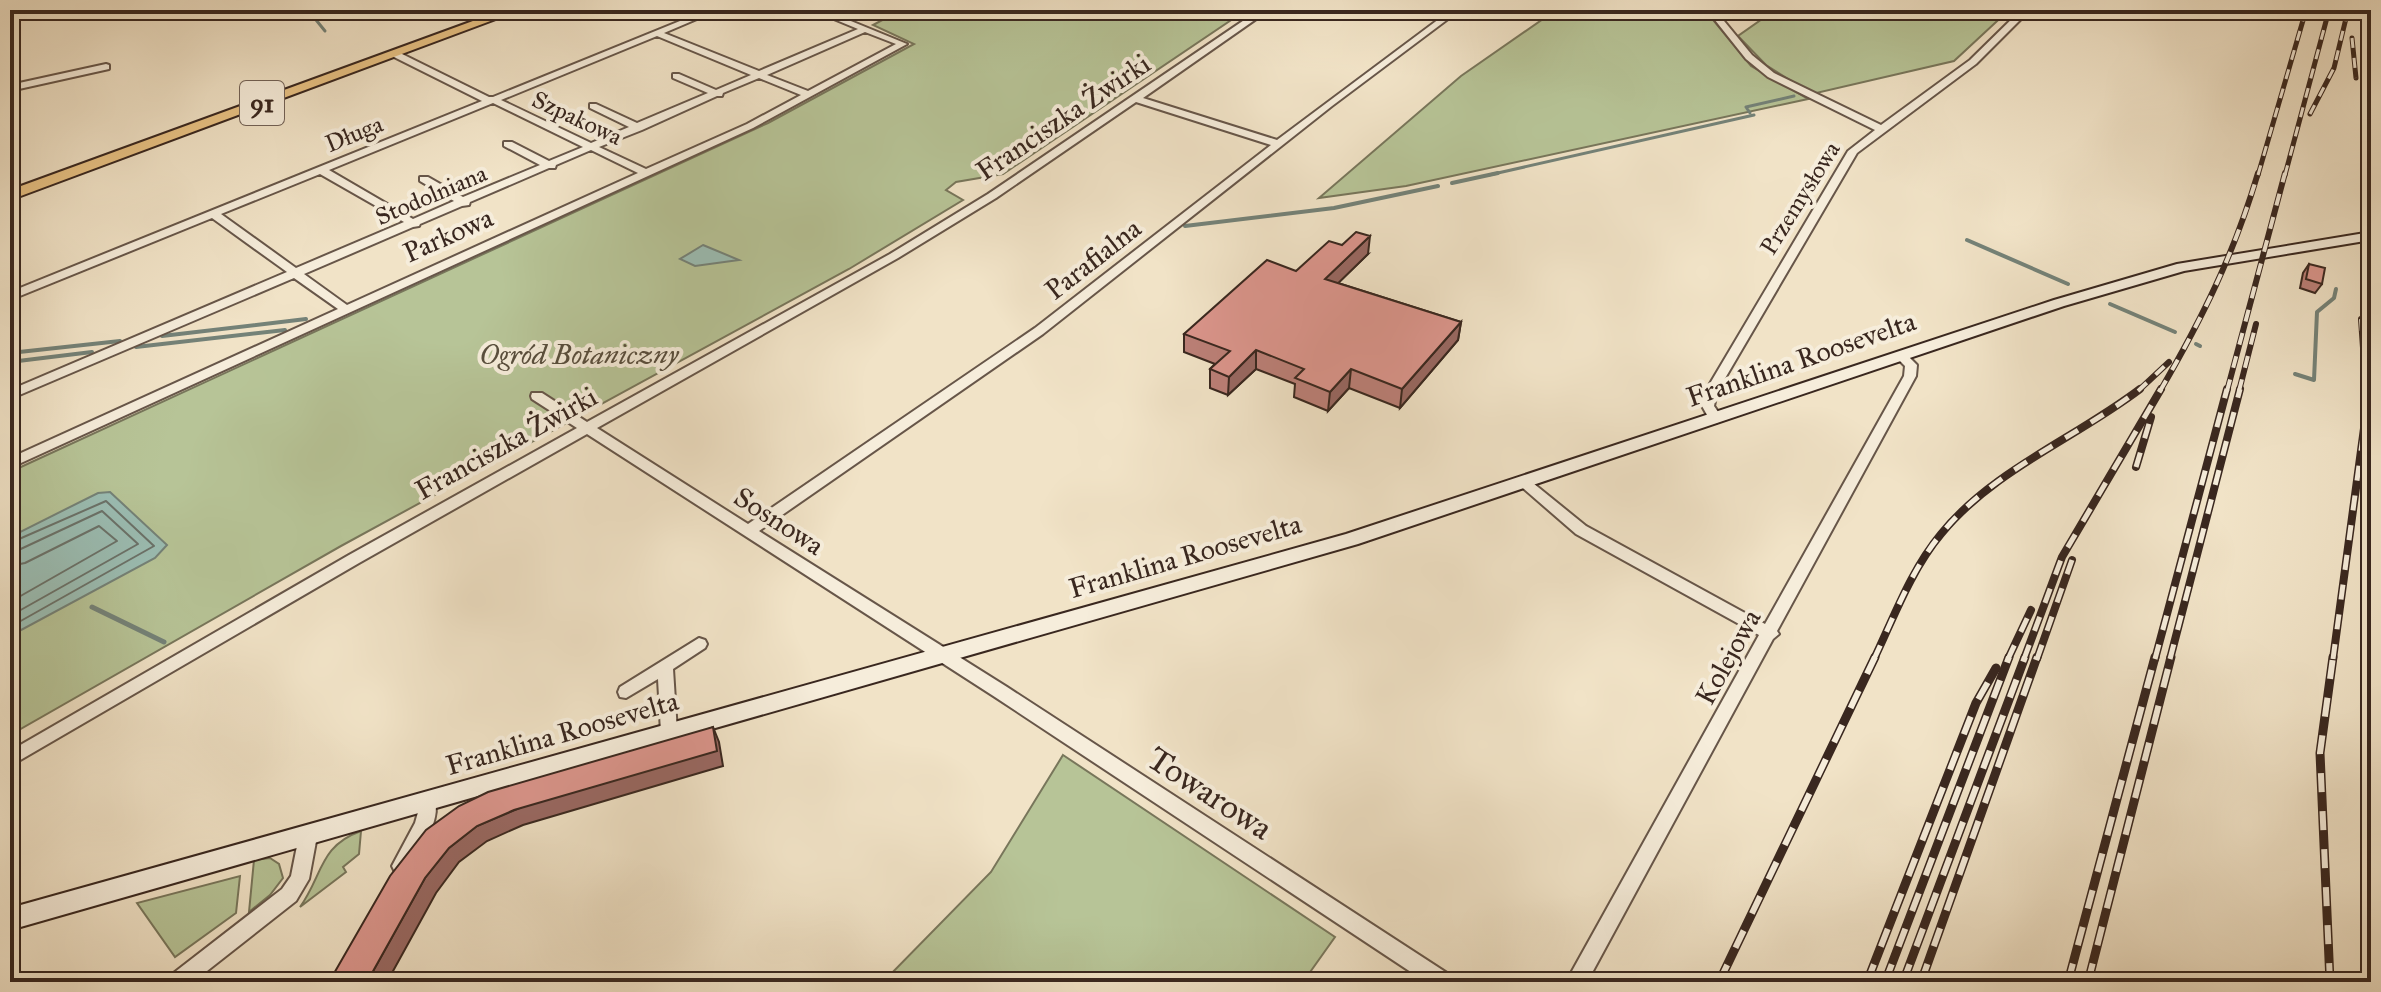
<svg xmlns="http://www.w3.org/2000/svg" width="2381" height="992" font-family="'IM FELL Great Primer',serif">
	<rect width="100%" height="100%" fill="#f1e3c7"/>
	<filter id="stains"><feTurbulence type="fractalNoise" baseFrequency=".0025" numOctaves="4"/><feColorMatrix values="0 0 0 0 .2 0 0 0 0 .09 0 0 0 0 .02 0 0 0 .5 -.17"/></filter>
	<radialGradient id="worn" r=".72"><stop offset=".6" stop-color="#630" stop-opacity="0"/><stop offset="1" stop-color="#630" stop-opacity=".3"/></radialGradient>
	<g fill="#b7c497" stroke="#78765b" stroke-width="2">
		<polygon points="901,10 1246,10 1003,174 956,182 946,190 963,200 849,269 341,546 10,735 10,472 768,123 914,44 873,25"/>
		<polygon points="1556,10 1705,10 1751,66 1808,99 1406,186 1319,198 1461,76"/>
		<polygon points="1775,10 2009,10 1954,61 1812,94 1766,65 1738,36"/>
		<polygon points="1063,755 1335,937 1303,982 883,982 991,872"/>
		<path d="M361 831 359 854 343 867 346 872 300 907C323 875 319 846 361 831Z"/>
		<polygon points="270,858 279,864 283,878 270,895 249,912 254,860"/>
		<polygon points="240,876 236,913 175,957 137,903"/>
	</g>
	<g fill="#9bbeb4" stroke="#748278" stroke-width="2">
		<polygon points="703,245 739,260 695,266 680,259"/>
		<polygon points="110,492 167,545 155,558 10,636 10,537 98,493"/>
	</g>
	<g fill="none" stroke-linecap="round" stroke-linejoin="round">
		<g stroke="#6a726a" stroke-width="2">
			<polyline points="10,543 106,501 154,546 10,627"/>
			<polyline points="10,554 102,511 138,544 10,616"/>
			<polyline points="10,566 25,563 99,526 117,541 10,602"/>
		</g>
		<g stroke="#748278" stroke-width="3">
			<polyline points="308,10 325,31"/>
			<polyline points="1750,113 1746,107 1794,96"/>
			<polyline points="1489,175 1754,115"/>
		</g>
		<g stroke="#748278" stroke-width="4">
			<polyline points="1452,183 1498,173"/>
			<polyline points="1185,226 1334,208 1438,186"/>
			<polyline points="1967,240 2068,284"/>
			<polyline points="2110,304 2175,332"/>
			<polyline points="162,336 306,319"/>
			<polyline points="2196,344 2200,346"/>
			<polyline points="136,347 285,330"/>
			<polyline points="10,353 120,341"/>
			<polyline points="10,362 92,352"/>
			<polyline points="2295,374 2314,380 2317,312 2334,298 2336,289"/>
		</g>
		<polyline stroke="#748278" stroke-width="5" points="92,607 164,642"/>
		<defs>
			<g id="street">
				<path d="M707 10H718L664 33 759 71 858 29 812 10H824L907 44 753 128 10 468V458L338 309 294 278 10 399V390L287 272 212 218 10 300V292L482 101 392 56V52H398L489 97H493ZM865 32 896 44 808 91 767 75ZM657 36 751 75 716 90 679 74H673V78L708 93 637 123 596 104H590V108L629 127 591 143 501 100ZM759 78 801 95 747 124 646 169 599 147 642 130 717 96H722L723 93ZM493 103 583 147 549 161 512 142H504V146L540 165 463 197 428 177H420V181L454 201 413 219 329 170ZM591 150 638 173 347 305 304 274 413 227 419 226 420 224 462 206 469 205 470 202 549 168H555L556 165ZM320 174 404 222 296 268 221 214Z"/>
				<path d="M1259 10H1269L1143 98 1277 140 1451 10H1460L1332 106 1043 334 759 531 1007 687 1450 975 1453 982H1426L995 697 587 434 359 563 10 766V751L349 555 577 428 532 399 531 396 532 393H542L587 422 890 254 988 194ZM1136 102 1271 145 1035 328 748 524 597 428 898 258 996 198Z"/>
				<polygon points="1707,10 1715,10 1752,55 1774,73 1881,125 1970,60 2021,10 2030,10 1976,64 1857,153 1717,392 1714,406 1723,419 1716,423 1711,422 1702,406 1705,392 1848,151 1875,130 1768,77 1746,59"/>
				<polygon points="106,64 109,65 109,69 10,91 10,85"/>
				<polygon points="1902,353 1906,354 1917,365 1916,376 1777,631 1779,634 1773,639 1587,982 1566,982 1759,635 1576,534 1516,482 1523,477 1528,479 1586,526 1765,624 1904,376 1905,366 1896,357"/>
				<polygon points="699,638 705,640 707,644 705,648 673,669 677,732 675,737 669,739 663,737 661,732 658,679 626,698 620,697 618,692 620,687"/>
				<path d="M428 795 434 798C443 821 418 852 407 872L401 874 395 872 392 866 415 823 422 798Z"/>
				<polygon points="308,828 314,830 317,836 309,879 296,901 193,982 168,982 171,975 282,889 291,876 299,836 302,830"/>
			</g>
			<polygon id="secondary" points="2371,232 2371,240 2184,271 2064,306 1358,544 10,930 10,908 1346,534 2054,300 2177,264"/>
			<polygon id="primary" points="503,10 520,10 10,200 10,190"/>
		</defs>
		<use href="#street" stroke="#675649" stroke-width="4"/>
		<use href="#secondary" stroke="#39271f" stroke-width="4"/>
		<use href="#primary" stroke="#39271f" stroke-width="4"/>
		<use href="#street" fill="#f6eddb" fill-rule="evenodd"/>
		<use href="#secondary" fill="#f6eddb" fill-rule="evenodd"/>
		<use href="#primary" fill="#e8c284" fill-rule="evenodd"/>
		<defs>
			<g id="rail-far3">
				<polyline points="2352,38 2356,78"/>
				<polyline points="2310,114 2334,68 2348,10"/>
				<polyline points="2258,175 2306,10"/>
				<polyline points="2285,175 2329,10"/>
			</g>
			<g id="rail-far2">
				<polyline points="2361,319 2366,391"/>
				<polyline points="2138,391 2169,362"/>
				<path d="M2160 391C2203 317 2234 254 2258 173"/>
				<polyline points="2227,391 2285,173"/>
				<polyline points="2239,391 2256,324"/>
			</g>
			<g id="rail-far1">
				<polyline points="2136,467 2151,417"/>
				<path d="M1874 659C1894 617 1911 570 1941 534 1993 470 2076 438 2140 389"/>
				<polyline points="2008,659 2031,610"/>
				<polyline points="2024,659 2062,557 2161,389"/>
				<polyline points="2037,659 2072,560"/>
				<polyline points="2155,659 2227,389"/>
				<polyline points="2170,659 2240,389"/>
				<polyline points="2333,659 2367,406 2366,389"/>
			</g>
			<g id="rail">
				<polyline points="1719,982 1875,657"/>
				<polyline points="1867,982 1976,703 1996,668"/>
				<polyline points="1885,982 2009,657"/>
				<polyline points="1903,982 2025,657"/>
				<polyline points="1921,982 2037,657"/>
				<polyline points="2068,982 2155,657"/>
				<polyline points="2088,982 2171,657"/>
				<polyline points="2330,982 2320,753 2333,657"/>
			</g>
		</defs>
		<use href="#rail-far3" stroke="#39271f" stroke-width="5"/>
		<use href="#rail-far2" stroke="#39271f" stroke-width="6"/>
		<use href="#rail-far1" stroke="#39271f" stroke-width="8"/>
		<use href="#rail" stroke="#39271f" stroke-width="9"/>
		<use href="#rail-far3" stroke="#f6eddb" stroke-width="3" stroke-dasharray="10" stroke-linecap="butt"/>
		<use href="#rail-far2" stroke="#f6eddb" stroke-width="4" stroke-dasharray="12" stroke-linecap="butt"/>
		<use href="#rail-far1" stroke="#f6eddb" stroke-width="5" stroke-dasharray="15" stroke-linecap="butt"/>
		<use href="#rail" stroke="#f6eddb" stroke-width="6" stroke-dasharray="19" stroke-linecap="butt"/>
	</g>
	<g fill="#bc8078" stroke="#39271f" stroke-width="2">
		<polygon points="1368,254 1338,283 1461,322 1458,340 1400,408 1349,388 1328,411 1294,397 1295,384 1256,369 1228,395 1210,388 1210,369 1215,364 1184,352 1184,334 1296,271"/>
		<polygon points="2309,264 2322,284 2315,293 2300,288 2303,273"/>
	</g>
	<g fill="#996862" stroke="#39271f" stroke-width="2">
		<polygon points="1370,236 1368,254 1324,297 1325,279"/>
		<polygon points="1461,322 1458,340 1400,408 1402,389"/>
		<polygon points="1256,350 1256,369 1228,395 1229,377"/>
		<polygon points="1351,369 1349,388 1328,411 1330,392"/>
		<polygon points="713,727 719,742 723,766 523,825 487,841 459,862 436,893 387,982 367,982 425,878 449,848 477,826"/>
	</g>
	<g fill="#db958c" stroke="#39271f" stroke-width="2">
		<polygon points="1356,232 1370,236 1325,279 1461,322 1402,389 1351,369 1330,392 1295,378 1304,369 1256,350 1229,377 1210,369 1230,351 1184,334 1267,260 1296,271 1329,241 1342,245"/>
		<polygon points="2309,264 2325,268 2322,284 2306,279"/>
		<polygon points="713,727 717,751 514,810 477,826 449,848 425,878 367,982 329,982 390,876 426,830 459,806 488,792"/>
	</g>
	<g text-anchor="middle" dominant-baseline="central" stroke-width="8" stroke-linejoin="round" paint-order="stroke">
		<g font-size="24" fill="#39271f" stroke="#f6eddb">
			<text transform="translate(577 118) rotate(25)">Szpakowa</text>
			<text transform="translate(354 134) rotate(-22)">Długa</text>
			<text transform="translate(431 195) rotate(-23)">Stodolniana</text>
			<text transform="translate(1800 198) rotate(-58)">Przemysłowa</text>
		</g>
		<rect fill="#f6eddb" stroke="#726257" stroke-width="2" x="240" y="81" width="44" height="44" rx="6"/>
		<g font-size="26" font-weight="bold" fill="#39271f">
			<text x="262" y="103">91</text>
		</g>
		<g font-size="28" fill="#39271f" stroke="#f6eddb">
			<text transform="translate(1063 117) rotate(-34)">Franciszka Żwirki</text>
			<text transform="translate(448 235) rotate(-24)">Parkowa</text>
			<text transform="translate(1093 259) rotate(-38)">Parafialna</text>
			<text transform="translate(1801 359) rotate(-19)">Franklina Roosevelta</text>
			<text transform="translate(506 443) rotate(-29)">Franciszka Żwirki</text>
			<text transform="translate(779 521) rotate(33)">Sosnowa</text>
			<text transform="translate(1185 556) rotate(-16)">Franklina Roosevelta</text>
			<text transform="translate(1728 657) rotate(-61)">Kolejowa</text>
			<text transform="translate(562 733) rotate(-16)">Franklina Roosevelta</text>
		</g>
		<g font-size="28" font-style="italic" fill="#584e3d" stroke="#f6eddb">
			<text x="579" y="354">Ogród Botaniczny</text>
		</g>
		<g font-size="34" fill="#39271f" stroke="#f6eddb">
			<text transform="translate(1210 793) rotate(33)">Towarowa</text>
		</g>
	</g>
	<rect width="2381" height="992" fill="none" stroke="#f1e3c7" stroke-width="40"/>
	<rect x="12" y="12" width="2357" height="968" fill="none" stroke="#39271f" stroke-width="4"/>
	<rect x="20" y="20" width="2341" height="952" fill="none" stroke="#39271f" stroke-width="2"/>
	<rect width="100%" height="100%" filter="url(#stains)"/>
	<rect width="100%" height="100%" fill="url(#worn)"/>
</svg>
